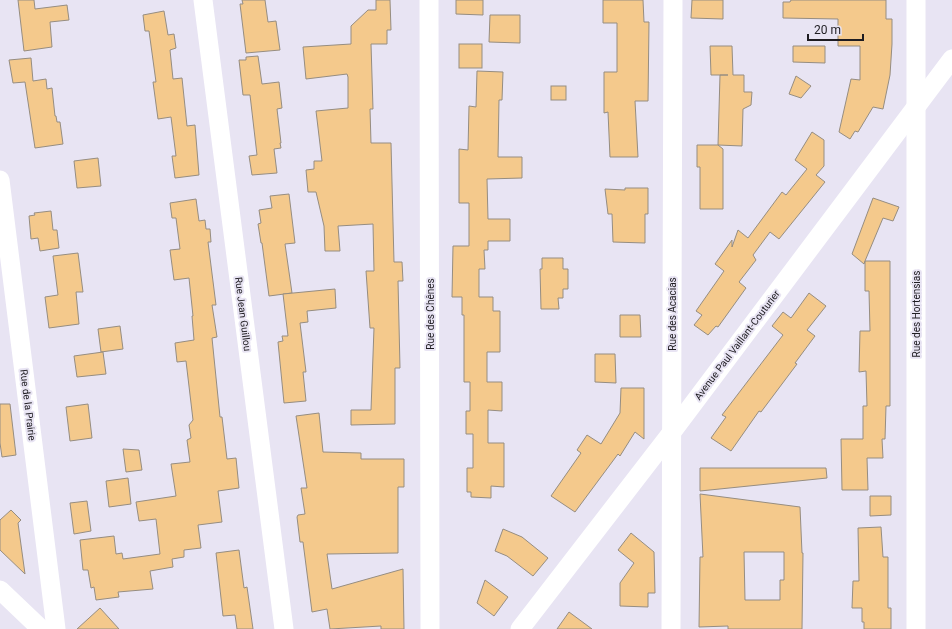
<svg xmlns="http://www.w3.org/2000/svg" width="952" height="629" font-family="Roboto,sans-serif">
	<rect width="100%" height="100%" fill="#e8e4f3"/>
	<g fill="#f4c98c" stroke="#968d81" fill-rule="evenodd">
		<polygon points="18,0 34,0 35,9 67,5 69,20 50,22 52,47 24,51"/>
		<polygon points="242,0 265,0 268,22 276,21 280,50 246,53 240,4 243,4"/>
		<polygon points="376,0 390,0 391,30 387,30 387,44 371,44 373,109 370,109 371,143 391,143 394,262 402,262 403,281 398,281 400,368 395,368 395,424 351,425 351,410 371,410 374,328 370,328 366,271 374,271 373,224 338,226 340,251 325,251 324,226 316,192 308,192 306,170 314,169 314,161 322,161 316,111 348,108 348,77 347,74 306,79 303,47 351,44 351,26 368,10 376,10"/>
		<polygon points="456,0 483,0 483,15 456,14"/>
		<polygon points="603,0 643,0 644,22 649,22 648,101 635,101 638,157 610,157 608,112 604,113 604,72 617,72 617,23 603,23"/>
		<polygon points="692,0 723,0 723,19 691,18"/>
		<polygon points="791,0 886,0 886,19 892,19 892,44 890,75 883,109 873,107 858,132 855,131 850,139 839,132 851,79 860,80 860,46 838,46 838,19 783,18 783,2 790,2"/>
		<polygon points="164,11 168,35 174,34 176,48 170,50 173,79 182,78 187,126 195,125 199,175 175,178 172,156 176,156 171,117 158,119 153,82 156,82 149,31 145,31 143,15"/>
		<polygon points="490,15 520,15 520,43 489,42"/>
		<rect x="459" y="44" width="23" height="24"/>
		<polygon points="710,46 732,46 733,75 744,75 744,92 752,92 751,105 743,109 742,146 718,145 723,149 723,209 700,209 700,167 697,167 697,145 718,145 720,75 728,75 711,75"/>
		<polygon points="793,46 825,46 825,63 793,62"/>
		<polygon points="258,56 262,84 279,82 282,108 277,109 281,143 280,143 281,148 274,149 277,173 252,175 249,156 257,155 250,95 243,95 239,60 246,60 246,57"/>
		<polygon points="31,58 33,81 46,79 47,89 52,88 55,116 56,116 57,122 60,122 63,144 35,148 25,82 13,83 9,60"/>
		<polygon points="477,71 503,72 502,100 499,100 498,157 522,157 522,178 487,179 488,219 510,219 510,241 488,241 488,250 484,250 485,269 479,269 479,297 493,297 493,311 500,311 500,352 487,352 487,382 502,382 502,411 488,410 488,443 504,443 504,487 491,486 491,498 471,497 471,492 467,492 467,468 473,468 473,434 466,434 466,411 470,411 470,382 464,382 464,315 462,315 462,297 452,297 453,246 469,246 469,203 459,203 459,149 468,150 469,106 476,107"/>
		<polygon points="796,76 811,86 801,98 789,94"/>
		<rect x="551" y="86" width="15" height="14"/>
		<polygon points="812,132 824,140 824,166 816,175 825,182 779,239 770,232 753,255 756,260 739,282 746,288 718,327 716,326 708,335 694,325 702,315 696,311 724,271 715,264 732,240 732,247 738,230 748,238 782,192 786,195 807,169 795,160"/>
		<polygon points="98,158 101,186 77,188 74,161"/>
		<polygon points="625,188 648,188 648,214 645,214 645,243 613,242 612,214 608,214 605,189 625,190"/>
		<polygon points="289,194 295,243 285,244 292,293 269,296 262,243 261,243 258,224 261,223 259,210 272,208 270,196"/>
		<polygon points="873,198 899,207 893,221 883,218 865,261 890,261 890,406 886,406 885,439 882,439 883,458 867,458 868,490 842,490 841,439 863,439 863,406 867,406 866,371 859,372 860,331 870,331 869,291 865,291 865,261 864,264 852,254"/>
		<polygon points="196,199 199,221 205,220 206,229 210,229 211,242 208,242 216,305 212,305 217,337 212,338 220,417 222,417 227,459 236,458 239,488 218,491 222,522 198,525 201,548 184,550 184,557 172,559 173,567 150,571 153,589 118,592 119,597 96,600 94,587 91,588 88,570 83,570 80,540 114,536 116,554 122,553 123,559 160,554 156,519 139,521 136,502 176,496 171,464 190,462 187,440 191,438 189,425 193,420 186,361 177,362 175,343 194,340 192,316 193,316 189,278 174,280 170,250 180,249 176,218 172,218 170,203"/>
		<polygon points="51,211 53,230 57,230 59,248 40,251 38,238 31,239 29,216 35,215 34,213"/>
		<polygon points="78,253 83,292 76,292 79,324 49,328 45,297 58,295 53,256"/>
		<polygon points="542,258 563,258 563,269 568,269 568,289 563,289 563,298 558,298 559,309 541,309 540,269 542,269"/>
		<polygon points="335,289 336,308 307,311 308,322 300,323 306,372 303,372 306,401 284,403 278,342 283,341 282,336 288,336 283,294"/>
		<polygon points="809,293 826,306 807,330 815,336 795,363 797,364 761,412 759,411 731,451 711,438 726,417 722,415 783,335 772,326 783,312 791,318"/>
		<polygon points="620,315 640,315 641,337 620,337"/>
		<polygon points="120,326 123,349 101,352 98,329"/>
		<polygon points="103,352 106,374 77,377 74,356"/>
		<polygon points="595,354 615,354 616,383 595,382"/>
		<polygon points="621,388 644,388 644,439 635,432 620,456 618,454 575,512 551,496 581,453 577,450 587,435 601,444 620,413"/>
		<polygon points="0,404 10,404 16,455 2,457 0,443"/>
		<polygon points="88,404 92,438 70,441 66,407"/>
		<polygon points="319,413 323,452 361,453 361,459 404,459 404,487 398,487 398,553 327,554 332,589 403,569 404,629 381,629 381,626 330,629 327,609 312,612 303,542 300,542 297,517 298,515 305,514 301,488 307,488 296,416"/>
		<polygon points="123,449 139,450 142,470 126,472"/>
		<polygon points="700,468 826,468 827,478 700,491"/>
		<polygon points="128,478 131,504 109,507 106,481"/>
		<path d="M700 494 800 507 802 553H803L802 629H728V626L699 627 700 557H703ZM744 552H784V580H780V600H745Z"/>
		<polygon points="870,496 891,496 891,515 870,516"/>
		<polygon points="87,501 91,531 74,534 70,503"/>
		<polygon points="11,510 21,520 18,523 25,574 0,550 0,520"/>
		<polygon points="881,527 883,557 888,557 888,608 891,608 891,629 864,629 864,622 862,622 862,608 852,608 853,581 859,581 858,528"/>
		<polygon points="503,529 522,537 548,558 533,576 507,556 495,551"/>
		<polygon points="631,533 654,552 655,593 648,593 648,607 620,606 620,583 634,563 618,550"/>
		<polygon points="239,550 244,588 247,587 253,629 237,629 235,615 223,616 216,553"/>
		<polygon points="485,580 508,597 494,616 477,603"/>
		<polygon points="100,608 119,629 77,629"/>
		<polygon points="569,612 592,629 557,629"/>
	</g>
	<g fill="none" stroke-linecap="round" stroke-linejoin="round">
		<g stroke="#fff" stroke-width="19">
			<polyline points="203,0 284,629"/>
			<polyline points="429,0 430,629"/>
			<polyline points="0,180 56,629"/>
			<polyline points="0,590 41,629"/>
			<polyline points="520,629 672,432 952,59"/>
			<polyline points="671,629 673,0"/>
			<polyline points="916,629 916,0"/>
		</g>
	</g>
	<g text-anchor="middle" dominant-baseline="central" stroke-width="4" stroke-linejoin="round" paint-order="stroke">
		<g font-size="10" fill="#1e1c21" stroke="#e8e4f3">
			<text transform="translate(243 314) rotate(83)">Rue Jean Guillou</text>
			<text transform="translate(430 314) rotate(-90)">Rue des Chênes</text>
			<text transform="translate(672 314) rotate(-90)">Rue des Acacias</text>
			<text transform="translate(916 314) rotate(-90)">Rue des Hortensias</text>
			<text transform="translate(737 345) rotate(-53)">Avenue Paul Vaillant-Couturier</text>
			<text transform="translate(28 405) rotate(83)">Rue de la Prairie</text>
		</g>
	</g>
	<path d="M808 34v6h55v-6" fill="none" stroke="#1e1c21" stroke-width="2"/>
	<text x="814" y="34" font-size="12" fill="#1e1c21" stroke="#e8e4f3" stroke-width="3" paint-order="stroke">20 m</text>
</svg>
